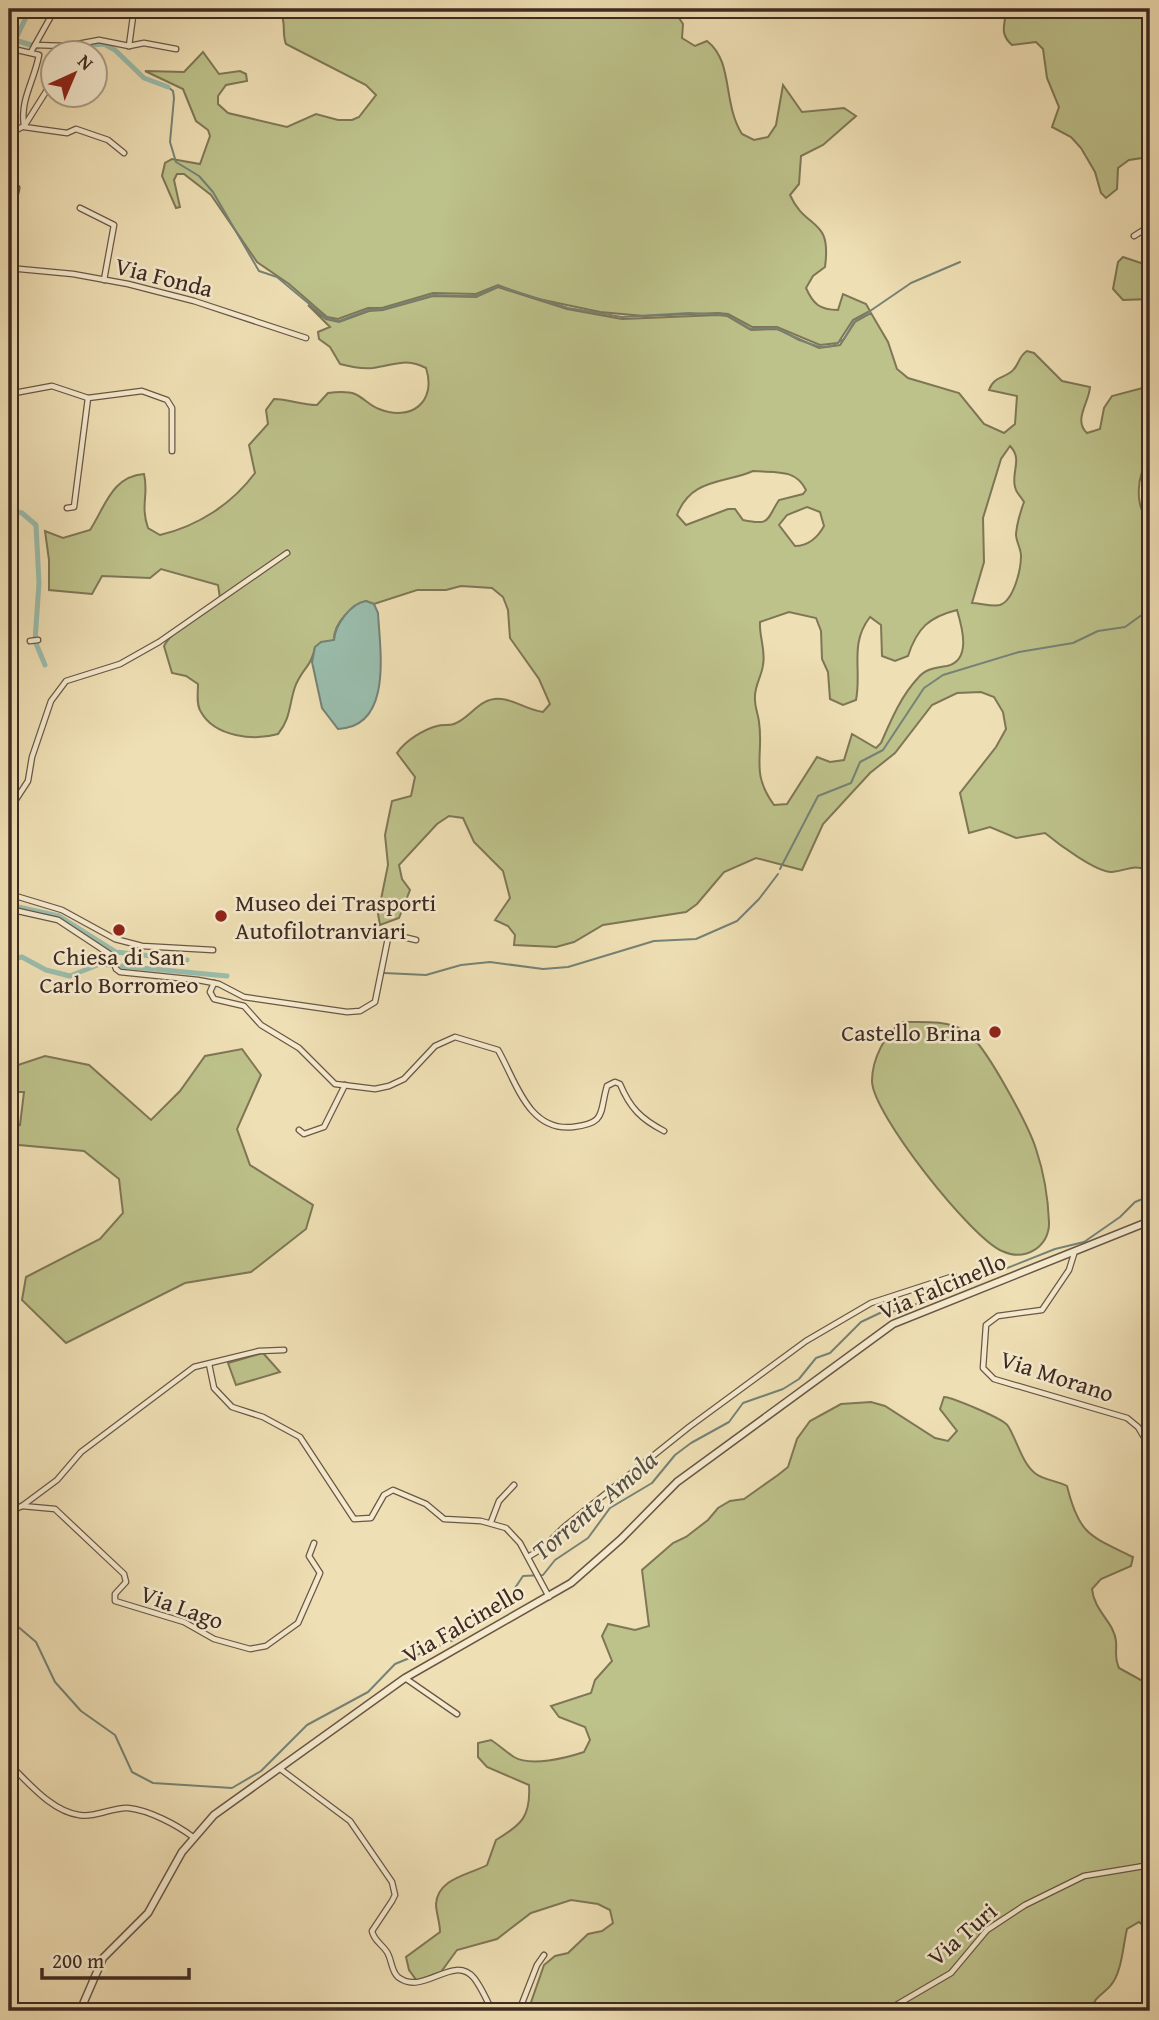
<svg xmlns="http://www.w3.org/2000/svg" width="1159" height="2020" font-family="'Gentium Book Plus',serif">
	<rect width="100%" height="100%" fill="#efdfb4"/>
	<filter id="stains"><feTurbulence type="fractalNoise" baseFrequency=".00286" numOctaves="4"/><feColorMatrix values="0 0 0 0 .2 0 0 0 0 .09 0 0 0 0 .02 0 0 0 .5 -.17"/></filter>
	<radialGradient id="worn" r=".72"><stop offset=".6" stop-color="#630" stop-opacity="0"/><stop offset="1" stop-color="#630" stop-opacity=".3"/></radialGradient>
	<g fill="#bdc18a" stroke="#7e7656" stroke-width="2" fill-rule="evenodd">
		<path d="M277 9H336L348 13 373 9H673L683 24 682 38 695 46 707 41C734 62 722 102 742 134L754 140 768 137 776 125 783 85 802 112 844 108 856 116 823 145 801 156 799 184 790 195C806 231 832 216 825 267L813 276 806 288C813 304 820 310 838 310L843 294 866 304 870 311 853 320 838 343 820 345 777 327H752L728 314 718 313 644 316 600 312 529 297 498 285 476 294 433 293 382 308H368L338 319 327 317 289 284 257 262 211 195 184 174H177L174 180 180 207 176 208 162 176 165 163 172 159 200 164 210 136 208 130 196 121 183 89 145 71 184 72 203 52 219 74 240 71 246 74 247 81 226 85 218 96V104L228 113 287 127 316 114 338 120H352L359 117 376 95 366 85 286 44C281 32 288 21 277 9Z"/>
		<path d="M1006 9H1150V147L1142 158 1129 160 1118 168 1117 189 1106 198 1101 193 1095 172 1081 148 1071 137 1052 127 1059 107 1047 78 1043 49 1036 42 1012 45C998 33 1006 23 1006 9Z"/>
		<polygon points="1123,257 1150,266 1150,299 1123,300 1113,289 1118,262"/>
		<path d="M498 287 567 309 622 319 718 315 727 316 751 330 777 329 819 348 840 345 855 322 871 313 888 342 897 369 908 378 959 393 984 424 1004 433 1015 424 1017 396 989 390C994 375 1006 379 1014 369 1020 362 1019 356 1027 351L1034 353 1062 381 1090 387C1089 403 1073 420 1087 433L1100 429 1104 408 1112 396 1150 386V458C1136 475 1134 506 1150 523V870C1129 864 1131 870 1112 872 1097 873 1057 843 1045 833L1016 838 990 827 969 833 960 793 996 747 1006 729 1003 712 994 697 981 692 957 693 932 705 895 753 870 773 823 824 802 870 756 858 724 872 697 904 686 912 603 925 574 942 556 947 514 945 515 935 508 926 495 920 510 898 503 871 474 842 463 818 449 816 437 824 399 865 402 879 410 890 399 918 380 925 378 914 388 865 385 835 392 801 411 796 415 777 397 753C406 740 423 730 437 726 443 724 449 726 454 724 471 718 479 697 501 699 515 700 527 710 543 712L550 704 539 679 510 638 508 610 503 597 492 588 461 586 446 590H417L374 604 366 601C351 607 334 622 334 640L315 647C312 666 301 670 295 687 289 704 291 718 278 734 254 741 215 737 201 712 196 705 198 693 198 684L186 676 172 673 164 646C176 624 205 619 220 598L218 585 161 569 150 578 102 576 92 594 49 590V560L45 531 63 538 90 530C105 507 112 476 144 474 149 494 140 505 148 528L160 535C198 526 232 504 255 473L249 445 268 424 266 410 274 399C289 399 301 405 317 405L328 393C336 392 347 391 355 394 364 398 370 406 379 409 411 422 437 402 426 368 406 357 395 365 373 368 362 369 351 367 340 364L330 347 319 339 318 332 330 327 308 305 326 319 339 322 369 311 383 310 433 296 476 297ZM1010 446C1023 459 1011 472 1015 487 1016 493 1021 496 1024 502 1020 513 1017 522 1016 534 1016 542 1021 548 1021 556 1021 569 1014 600 1000 605 992 607 980 603 972 603L984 562 983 518 1001 459ZM753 471C775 473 795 468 806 490L803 494 779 500C766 520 771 526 743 520L735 509H728L686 525 677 515C691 478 723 484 753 471ZM807 507 820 512 824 526C818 537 808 546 795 546L779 525 787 515ZM957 610C962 627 972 660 947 666 936 668 926 668 918 678 901 696 891 720 881 743L876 748 852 734 844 760 830 762 817 757 787 804 774 805C750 772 764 756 759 722 758 713 754 706 755 696 755 685 762 675 763 665 766 650 759 637 760 622L789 612 816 618 821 631 822 659 828 672 830 699 843 705 856 700C862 670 849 644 870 617L881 625 882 656 895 661 908 656C917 628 929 617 957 610Z"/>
		<path d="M903 1022C923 1022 947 1020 965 1031 984 1041 1029 1127 1036 1149 1044 1173 1048 1196 1049 1222 1050 1246 1026 1262 1002 1251 971 1238 872 1113 872 1081 872 1060 885 1032 903 1022Z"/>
		<polygon points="242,1049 261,1075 237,1129 250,1165 313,1205 306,1229 251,1272 185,1283 66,1343 22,1300 26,1277 100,1239 123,1213 119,1179 84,1151 19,1145 9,1130 20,1125 24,1092 9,1092 9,1068 45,1056 89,1065 151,1120 180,1091 205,1056"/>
		<polygon points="263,1353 280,1372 236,1385 228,1363"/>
		<path d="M944 1397C954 1398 1004 1419 1008 1426 1017 1440 1022 1464 1036 1474 1044 1480 1058 1481 1067 1486 1079 1535 1090 1536 1133 1557L1131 1566 1101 1579 1092 1589C1094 1611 1114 1622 1116 1641 1117 1652 1114 1657 1119 1668L1150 1685V1931L1139 1922 1127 1929C1123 1945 1122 1972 1111 1985 1104 1994 1093 1997 1091 2011H528L544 1965 555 1956 568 1953 588 1934 602 1931 613 1923 610 1910 598 1904 571 1900 531 1913 497 1939 457 1950 441 1972 417 1981 409 1970 406 1957 440 1932C440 1922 436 1913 436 1904 438 1878 469 1875 487 1865L496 1840C521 1825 531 1817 529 1785L487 1767 478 1757V1743L491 1740C499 1745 506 1752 514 1757 531 1767 566 1758 584 1752L590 1740 585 1727 559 1717 551 1706 591 1693 595 1680 612 1661 602 1636 608 1624 635 1630 649 1626 642 1570 673 1543 686 1537 708 1520 718 1508 730 1501 744 1499 778 1475 788 1467 797 1439 810 1421 841 1404 871 1402 885 1406 935 1438 948 1441 957 1431 940 1409Z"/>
	</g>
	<path fill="#9abdad" stroke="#758275" stroke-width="2" d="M366 601 374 604 378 613C380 650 393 727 338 729L322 708 312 662 315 647 321 642 334 640C335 625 351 603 366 601Z"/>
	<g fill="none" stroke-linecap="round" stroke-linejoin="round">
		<g stroke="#758275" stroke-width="2">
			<polyline points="168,87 173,91 174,98 170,142 176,162 199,176 213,192 259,271 277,277 326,318 339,321 368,310 383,309 433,295 476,296 498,286 568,308 622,317 689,313 727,315 751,329 777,328 799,340 820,347 832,346 844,339 854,322 911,283 960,262"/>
			<polyline points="780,869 818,796 851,783 860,762 883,750 924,688 943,675 1019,652 1073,643 1098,631 1125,627 1150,609"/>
			<polyline points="384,973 426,975 461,965 490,962 543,969 568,967 654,941 696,939 737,921 759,899 778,874"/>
			<polyline points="9,1619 36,1642 55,1682 81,1711 115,1735 132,1772 153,1783 232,1788 261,1771 307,1725 368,1692 395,1664 458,1638 484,1612 511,1594 523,1576 543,1575 555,1560 588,1538 610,1508 652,1483 675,1455 691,1443 729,1422 743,1403 783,1389 799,1379 816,1358 830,1353 861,1322 882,1312 899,1311 1055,1249 1084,1242 1120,1217 1135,1202 1150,1196"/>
		</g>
		<g stroke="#9abdad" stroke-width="5">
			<polyline points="18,41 38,47"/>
			<polyline points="62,47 104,44 115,50 144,78 168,87"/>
			<polyline points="9,53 30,9"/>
			<polyline points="9,510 22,513 36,525 39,583 35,641 45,665"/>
			<polyline points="9,905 59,916 116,952 187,960"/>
			<polyline points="9,960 22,957 46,970 70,976 100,964 227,976"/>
		</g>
		<defs>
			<g id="minor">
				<polyline points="35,45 67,46 99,40 129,46 134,9"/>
				<polyline points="129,46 144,43 176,49"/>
				<path d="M9 48 39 55C34 82 20 99 24 126L9 134"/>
				<polyline points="31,52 55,9"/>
				<polyline points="9,58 16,51"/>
				<polyline points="25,125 52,82"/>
				<polyline points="24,127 67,133 76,129 108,140 124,153"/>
				<polyline points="80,208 114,225 104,280"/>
				<polyline points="9,225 17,188"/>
				<polyline points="1134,236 1150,226"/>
				<polyline points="9,268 73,274 128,284 194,301 306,338"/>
				<polyline points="9,394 52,386 88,398 142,391 167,400 172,408 172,451"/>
				<polyline points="67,508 74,507 88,398"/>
				<polyline points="30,641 38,640"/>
				<polyline points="9,842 13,833 13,804 28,781 32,757 51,701 66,681 120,664 159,642 287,553"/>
				<polyline points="9,894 62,910 115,939 142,946 213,950"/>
				<polyline points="9,909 58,920 111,955 116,969 120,972 198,980 219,984 244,997 347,1012 360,1011 375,1002 388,938 395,935 416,940"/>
				<path d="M214 983 210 992 214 999 244 1006 261 1025 299 1048 335 1084 375 1089 389 1086 404 1079 435 1046 455 1037 498 1050C516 1081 528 1132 573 1127 607 1123 599 1113 607 1086L615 1082 620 1084C630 1108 641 1119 664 1131"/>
				<polyline points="299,1130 304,1134 324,1127 345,1085"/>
				<polyline points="9,1208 14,1207"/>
				<polyline points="1074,1254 1069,1270 1042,1310 998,1316 986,1325 983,1368 994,1379 1127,1418 1138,1427 1150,1447"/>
				<polyline points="209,1364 214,1388 232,1407 263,1417 300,1437 354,1519 371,1518 384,1495 393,1490 426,1504 444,1519 481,1521 506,1528 520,1543 549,1597"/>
				<polyline points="22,1506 55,1509 124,1574 126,1582 115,1594 115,1601 184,1622 214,1639 250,1649 266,1646 298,1623 320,1573 309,1556 314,1543"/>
				<polyline points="9,1512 22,1506 57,1480 81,1452 194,1367 259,1351 284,1350"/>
				<polyline points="491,1522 499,1501 514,1485"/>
				<polyline points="528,1557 543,1548 564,1527 689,1427 806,1341 871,1303 954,1276"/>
				<polyline points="405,1678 457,1714"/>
				<path d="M9 1764C28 1782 51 1811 79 1815 96 1818 112 1807 128 1808 149 1810 177 1825 193 1837"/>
				<path d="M279 1768 350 1821 392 1882 395 1895 392 1901 372 1931C374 1941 382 1944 387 1952 392 1960 391 1971 398 1977 423 1997 453 1953 474 1978 481 1987 487 2000 492 2011"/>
				<polyline points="519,2011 537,1965 544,1955"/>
				<polyline points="886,2011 951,1973 987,1930 1025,1905 1084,1876 1150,1865"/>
			</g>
			<polyline id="tertiary" points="80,2011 103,1958 148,1913 182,1852 214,1815 405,1678 571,1583 621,1539 677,1482 893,1324 1150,1221"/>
		</defs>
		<use href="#minor" stroke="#6a5746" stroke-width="7"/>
		<use href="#tertiary" stroke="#6a5746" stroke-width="9"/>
		<use href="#minor" stroke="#f5eace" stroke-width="4.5"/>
		<use href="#tertiary" stroke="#f5eace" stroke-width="6"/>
	</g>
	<g fill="#8f2418" stroke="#f5eace" stroke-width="2.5">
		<circle cx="221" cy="916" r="7"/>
		<circle cx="119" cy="930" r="7"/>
		<circle cx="995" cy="1032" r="7"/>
	</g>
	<g text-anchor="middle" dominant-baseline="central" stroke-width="5" stroke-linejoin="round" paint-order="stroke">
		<g font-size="24" fill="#3e2a22" stroke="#f5eace">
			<text transform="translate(164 277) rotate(14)">Via Fonda</text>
			<text transform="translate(942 1286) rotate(-23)">Via Falcinello</text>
			<text transform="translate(1057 1376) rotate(18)">Via Morano</text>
			<text transform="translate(182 1607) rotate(20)">Via Lago</text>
			<text transform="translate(463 1623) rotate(-30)">Via Falcinello</text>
			<text transform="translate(962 1934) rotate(-41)">Via Turi</text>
		</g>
		<g font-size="24" fill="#3e2a22" stroke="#f5eace" text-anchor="start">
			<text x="235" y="902">Museo dei Trasporti<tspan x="235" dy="28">Autofilotranviari</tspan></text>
			<text x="119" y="956" text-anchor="middle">Chiesa di San<tspan x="119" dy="28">Carlo Borromeo</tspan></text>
			<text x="981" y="1032" text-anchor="end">Castello Brina</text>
		</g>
		<g font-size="26" font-style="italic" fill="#554f45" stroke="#f5eace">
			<text transform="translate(594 1505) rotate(-40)">Torrente Amola</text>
		</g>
	</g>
	<rect width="1159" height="2020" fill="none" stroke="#efdfb4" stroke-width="35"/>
	<rect x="10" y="10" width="1138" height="1999" fill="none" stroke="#3e2a22" stroke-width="3.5"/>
	<rect x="18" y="18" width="1124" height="1985" fill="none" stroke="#3e2a22" stroke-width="2"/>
	<g transform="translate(74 74) rotate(44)"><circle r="33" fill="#f5eace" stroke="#ac9d89" stroke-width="2"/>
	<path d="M0-5L12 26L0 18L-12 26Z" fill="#8f2418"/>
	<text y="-10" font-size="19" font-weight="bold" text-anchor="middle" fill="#3e2a22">N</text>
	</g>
	<path d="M42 1968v10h147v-10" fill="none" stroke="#3e2a22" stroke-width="3.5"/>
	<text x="52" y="1968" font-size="21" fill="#3e2a22" stroke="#f5eace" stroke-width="5" paint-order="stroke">200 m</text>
	<rect width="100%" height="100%" filter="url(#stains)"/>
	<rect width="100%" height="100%" fill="url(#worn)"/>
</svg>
